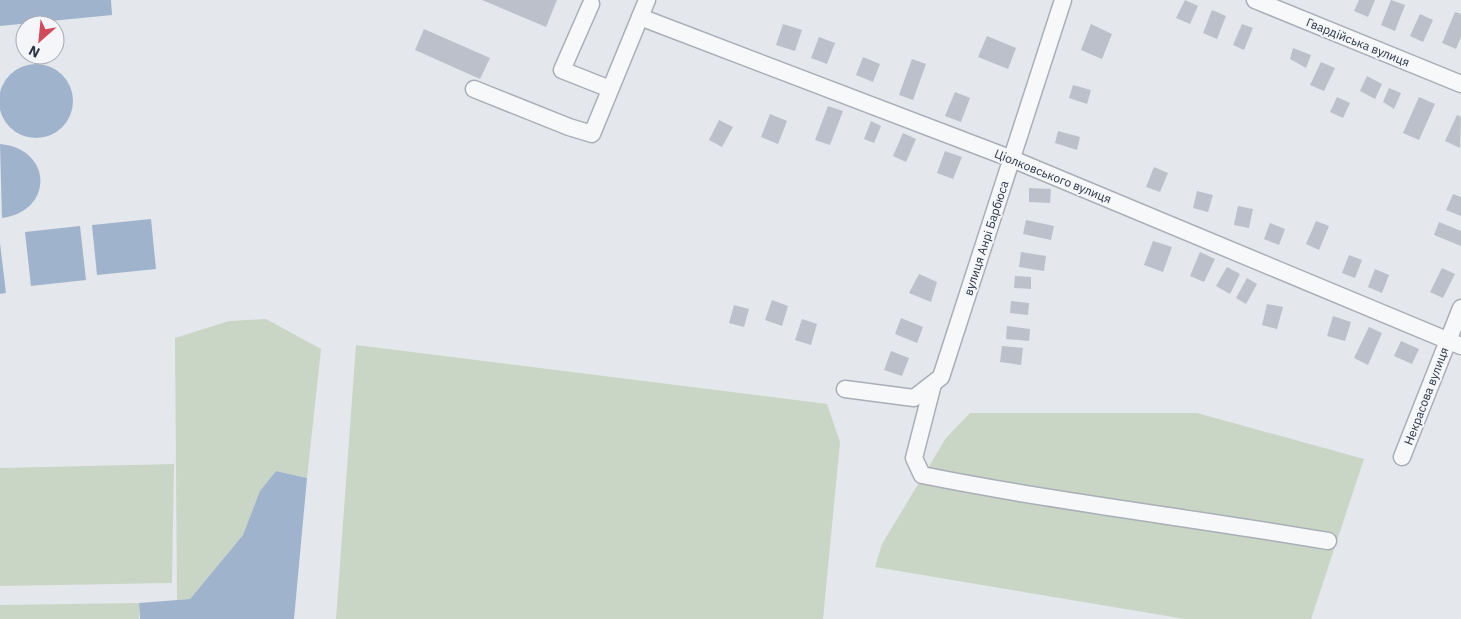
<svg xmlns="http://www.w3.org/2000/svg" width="1461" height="619" font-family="'IBM Plex Sans',sans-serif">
	<rect width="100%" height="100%" fill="#e4e7ec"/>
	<g fill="#c9d6c5">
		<polygon points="266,319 321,349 307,478 276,471 260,492 243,535 190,599 177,600 175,338 229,321"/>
		<polygon points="356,345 827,404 840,442 823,619 336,619"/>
		<polygon points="970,413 1197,413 1364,459 1311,619 1185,619 875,567 882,544 946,438"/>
		<polygon points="174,464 172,583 0,586 0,468"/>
		<polygon points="139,603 139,619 0,619 0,605"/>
	</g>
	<g fill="#9fb4cc">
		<polygon points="0,0 111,0 112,15 0,26"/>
		<circle cx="36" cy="101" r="37"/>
		<path d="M0 144C53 149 54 211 2 218Z"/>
		<polygon points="151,219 156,269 97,275 92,225"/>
		<polygon points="80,226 86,280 31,286 25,232"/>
		<polygon points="0,243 6,293 0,294"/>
		<polygon points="276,471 307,478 294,619 140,619 139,603 190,599 243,535 260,491"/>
	</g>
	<g fill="#bbc0ca">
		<polygon points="482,0 557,0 546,27"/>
		<polygon points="1185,0 1198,6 1190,24 1176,18"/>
		<polygon points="1359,0 1375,0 1368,17 1354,11"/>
		<polygon points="1391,0 1405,5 1395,31 1381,25"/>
		<polygon points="1212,10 1226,16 1217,39 1203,33"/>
		<polygon points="1455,12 1461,14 1461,37 1456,49 1442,43"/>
		<polygon points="1420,14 1433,20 1423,42 1410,36"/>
		<polygon points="783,24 802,30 795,51 776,45"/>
		<polygon points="1091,24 1112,34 1102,59 1081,50"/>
		<polygon points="1242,24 1253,28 1244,50 1233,45"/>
		<polygon points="424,29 490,58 480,79 415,50"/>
		<polygon points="987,36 1016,48 1008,69 978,57"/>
		<polygon points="819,37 835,43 827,64 811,58"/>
		<polygon points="1293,48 1311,55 1306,68 1290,59"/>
		<polygon points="863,57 880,64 873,82 856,75"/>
		<polygon points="912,59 926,64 913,100 899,95"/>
		<polygon points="1321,62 1335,68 1324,91 1310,85"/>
		<polygon points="1367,76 1382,84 1375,99 1360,91"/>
		<polygon points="1073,85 1091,90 1087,104 1069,98"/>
		<polygon points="1389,88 1401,93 1394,109 1383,102"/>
		<polygon points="955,92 970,98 961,122 945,116"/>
		<polygon points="1337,97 1350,103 1343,118 1330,112"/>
		<polygon points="1419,97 1435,104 1419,140 1403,133"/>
		<polygon points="828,106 843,111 830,145 815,140"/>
		<polygon points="770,114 787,121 778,144 761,137"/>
		<polygon points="1457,115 1461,117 1460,148 1445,141"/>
		<polygon points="719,120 733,127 722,147 709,140"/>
		<polygon points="871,121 881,126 874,143 864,139"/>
		<polygon points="1058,131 1080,137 1077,150 1055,143"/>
		<polygon points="903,133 916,139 906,162 893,156"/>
		<polygon points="945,151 962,157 953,179 937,173"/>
		<polygon points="1154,167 1168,173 1160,192 1146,187"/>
		<polygon points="1029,188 1051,189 1050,203 1029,202"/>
		<polygon points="1197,191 1213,195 1208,212 1193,208"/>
		<polygon points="1453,194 1461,197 1461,216 1446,210"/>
		<polygon points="1238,206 1253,209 1249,228 1234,225"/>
		<polygon points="1026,220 1054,226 1051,240 1023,234"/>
		<polygon points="1316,221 1329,226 1319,250 1306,244"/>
		<polygon points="1439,222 1461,231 1461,246 1434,235"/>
		<polygon points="1270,223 1285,229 1279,245 1264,239"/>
		<polygon points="1153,241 1172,247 1163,272 1144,265"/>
		<polygon points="1021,252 1046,256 1044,271 1019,267"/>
		<polygon points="1200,252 1215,259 1204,282 1190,276"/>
		<polygon points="1349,255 1362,260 1355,278 1342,273"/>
		<polygon points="1227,267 1240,274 1230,294 1216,286"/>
		<polygon points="1442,268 1455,274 1443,298 1430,292"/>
		<polygon points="1375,269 1389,275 1382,293 1368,287"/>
		<polygon points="919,274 937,282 931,302 909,293"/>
		<polygon points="1015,276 1031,277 1031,289 1014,288"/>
		<polygon points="1247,278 1257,284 1246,304 1236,298"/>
		<polygon points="772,300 788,306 782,326 765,320"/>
		<polygon points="1011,301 1029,303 1028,315 1010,313"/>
		<polygon points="1267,304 1283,307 1277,329 1262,325"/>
		<polygon points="734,305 749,309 744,327 729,323"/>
		<polygon points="1333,316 1351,322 1345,341 1327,336"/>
		<polygon points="901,318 923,327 917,343 895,334"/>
		<polygon points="802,319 817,324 811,345 795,340"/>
		<polygon points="1007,326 1030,329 1029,341 1006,339"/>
		<polygon points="1369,327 1382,333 1368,365 1354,358"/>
		<polygon points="1401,341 1419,349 1412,364 1394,356"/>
		<polygon points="1002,346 1023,348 1021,365 1000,362"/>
		<polygon points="891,351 909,358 902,376 884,370"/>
	</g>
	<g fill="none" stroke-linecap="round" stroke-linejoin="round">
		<defs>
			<g id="minor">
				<polyline points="1255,0 1461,84"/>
				<polyline points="591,4 562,70 610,89"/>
				<polyline points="640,17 1012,159 1461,346"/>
				<polyline points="474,89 569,127 592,134 647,0"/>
				<path d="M933 384 914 458 922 475C1056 502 1193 518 1328 541"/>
				<polyline points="845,389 914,398 941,377 1063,0"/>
				<polyline points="1402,457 1461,308"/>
			</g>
		</defs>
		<use href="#minor" stroke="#a9aeb7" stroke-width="19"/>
		<use href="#minor" stroke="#f7f8fa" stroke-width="16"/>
	</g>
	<g text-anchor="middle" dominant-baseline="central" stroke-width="4" stroke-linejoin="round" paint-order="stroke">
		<g font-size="12" fill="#2b3445" stroke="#f4f6f9">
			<text transform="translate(1358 42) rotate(22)">Гвардійська вулиця</text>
			<text transform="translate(1053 176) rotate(22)">Ціолковського вулиця</text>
			<text transform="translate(986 238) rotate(-72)">вулиця Анрі Барбюса</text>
			<text transform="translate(1426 396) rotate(-69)">Некрасова вулиця</text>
		</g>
	</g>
	<g transform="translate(40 40) rotate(207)"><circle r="24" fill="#f4f6f9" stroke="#a4a8b1"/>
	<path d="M0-4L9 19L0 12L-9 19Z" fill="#d1495b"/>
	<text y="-8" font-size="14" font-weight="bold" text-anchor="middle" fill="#2b3445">N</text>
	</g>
</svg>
